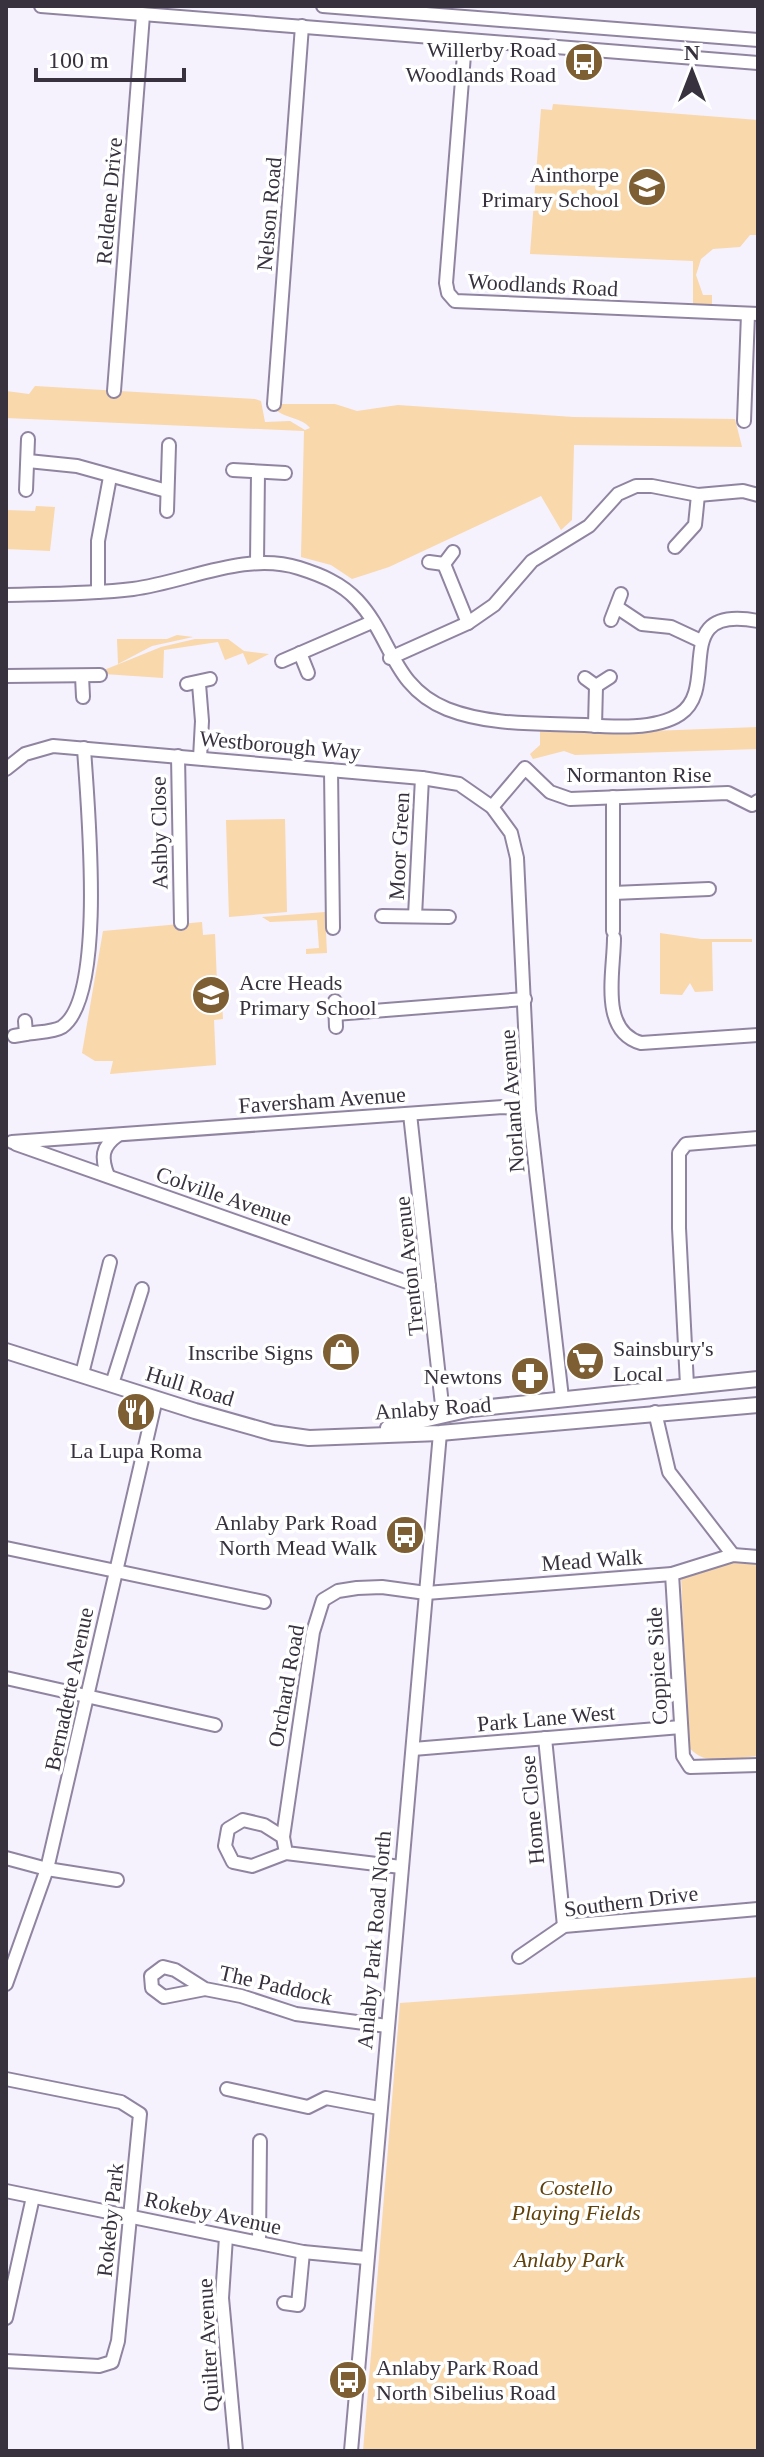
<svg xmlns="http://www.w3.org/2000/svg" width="764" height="2457" font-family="'Times New Roman',serif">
	<rect width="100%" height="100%" fill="#f5f1fd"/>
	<g fill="#f9d8ab">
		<polygon points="553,104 758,120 758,235 750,235 740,247 713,249 701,259 696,275 703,295 712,295 712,305 693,304 693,261 530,254 541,109 552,110"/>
		<path d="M35 386 255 399 261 401 265 422 290 421 305 430 310 428C300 415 277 419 273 404H335L357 411 398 405 573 417 735 419 742 447 574 445 572 520 561 530 541 496 389 567 352 579 331 565 301 557 304 431 6 418V391L29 394Z"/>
		<polygon points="36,506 55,507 50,551 6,549 6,510 35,511"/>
		<polygon points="177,635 193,637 152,646 118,664 117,639 167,639"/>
		<polygon points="195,639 228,639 244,651 269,654 248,665 243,653 225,660 218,642 164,650 163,678 104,674 104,670 161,647"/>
		<polygon points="758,727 758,749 575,755 564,751 533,759 530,754 540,745 540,730 624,732"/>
		<polygon points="285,819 287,912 229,917 226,820"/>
		<polygon points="325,912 327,953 306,954 306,949 319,948 317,920 270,922 262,917"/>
		<polygon points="202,922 203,935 215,934 217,983 221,983 223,1019 214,1020 216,1065 110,1074 113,1061 95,1061 82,1053 103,931"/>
		<polygon points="660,933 701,939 752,939 752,942 712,942 713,991 695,992 690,983 682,995 660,994"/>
		<path d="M736 1562 758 1565V1756C734 1758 704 1768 688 1746L681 1575Z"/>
		<polygon points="758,1977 758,2451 363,2451 400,2003"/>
	</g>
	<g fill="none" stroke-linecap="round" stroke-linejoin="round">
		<defs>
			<g id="minor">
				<polyline points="41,6 758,63"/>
				<polyline points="323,6 758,40"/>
				<polyline points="465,42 446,283 448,293 455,301 758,314"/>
				<polyline points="114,391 143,15"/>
				<polyline points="274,404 302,26"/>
				<polyline points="744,421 748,314"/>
				<polyline points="28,461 77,466 167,491"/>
				<polyline points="233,470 285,473"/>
				<polyline points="26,490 28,439"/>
				<polyline points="167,511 169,445"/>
				<polyline points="675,547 695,525 698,495"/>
				<polyline points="429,562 444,564 453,552"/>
				<polyline points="257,563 258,472"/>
				<polyline points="444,564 468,623"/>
				<polyline points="98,592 98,541 110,477"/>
				<path d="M6 595C48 594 91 594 133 589 187 582 245 551 299 568 321 575 341 583 357 600 392 637 392 687 447 709 490 726 540 723 585 725 613 727 656 730 680 714 721 687 668 604 758 621"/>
				<polyline points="618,608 642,624 671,627 701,641"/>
				<polyline points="611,620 621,594"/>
				<polyline points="300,653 308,673"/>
				<polyline points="390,658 468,623 494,605 532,561 589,526 618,494 636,486 652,486 698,495 743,491 758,495"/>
				<polyline points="282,661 372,622"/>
				<polyline points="6,676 100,675"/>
				<polyline points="82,676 83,697"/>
				<polyline points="585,678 596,686 610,677"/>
				<polyline points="187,684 210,679"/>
				<polyline points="199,684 202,721 200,758"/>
				<polyline points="595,726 596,686"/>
				<polyline points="178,756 181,923"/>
				<polyline points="6,769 25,754 53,746 422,778 459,784 492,807 525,768 550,792 570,799 728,793 752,805 758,801"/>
				<polyline points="331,770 333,928"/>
				<polyline points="613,797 613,931"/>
				<polyline points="492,807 511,833 517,858 529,1110 562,1398"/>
				<polyline points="613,893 709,889"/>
				<polyline points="382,916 449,917"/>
				<polyline points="415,916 422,778"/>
				<path d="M614 938C614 972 599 1031 641 1043L758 1035"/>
				<polyline points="335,1001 336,1027"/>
				<polyline points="335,1014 525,999"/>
				<path d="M26 1034C37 1032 54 1032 62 1027 107 996 87 801 84 748"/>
				<polyline points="14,1036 26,1034 25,1021"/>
				<polyline points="410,1114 443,1414"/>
				<polyline points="12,1142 503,1107 529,1110"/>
				<polyline points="16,1144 410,1283 429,1286"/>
				<path d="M108 1176C101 1158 101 1147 118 1135"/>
				<polyline points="82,1374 110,1262"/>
				<polyline points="112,1384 142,1289"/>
				<polyline points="687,1385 679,1228 679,1153 686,1144 758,1138"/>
				<polyline points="655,1412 669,1472 733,1555"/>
				<polyline points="6,1548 264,1602"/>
				<polyline points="672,1574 683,1756 690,1767 758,1765"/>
				<polyline points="6,1678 215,1725"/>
				<polyline points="545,1738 564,1926"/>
				<polyline points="413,1749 681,1727"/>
				<polyline points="283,1837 313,1632 323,1600 338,1591 357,1588 382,1587 426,1593 672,1574 733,1555 758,1557"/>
				<polyline points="286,1853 252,1866 233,1862 225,1846 228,1829 243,1820 264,1825 283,1837 286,1853 401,1867"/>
				<polyline points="6,1858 47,1869 117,1880"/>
				<polyline points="519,1957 564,1926 758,1909"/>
				<polyline points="6,1984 47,1869 156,1399"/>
				<polyline points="205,1989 175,1970 163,1967 151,1976 152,1988 164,1997 205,1989 241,1996 296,2014 387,2026"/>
				<polyline points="6,2079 121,2102 140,2114 118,2341 112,2362 99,2366 6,2361"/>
				<polyline points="227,2089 308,2107 326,2098 379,2108"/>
				<polyline points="6,2191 303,2252 366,2258"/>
				<polyline points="226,2237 222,2298 236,2451"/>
				<polyline points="259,2242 260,2141"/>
				<polyline points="284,2303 298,2305 303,2252"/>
				<polyline points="6,2318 33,2197"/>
				<polyline points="351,2451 440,1433"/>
			</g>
			<g id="major">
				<polyline points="6,1351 195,1411 273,1433 309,1438 440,1433 758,1405"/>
				<polyline points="388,1428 471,1409 758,1379"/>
			</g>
		</defs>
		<use href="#minor" stroke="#9085a1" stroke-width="16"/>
		<use href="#major" stroke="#9085a1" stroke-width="18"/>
		<use href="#minor" stroke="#fff" stroke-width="12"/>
		<use href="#major" stroke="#fff" stroke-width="14"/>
	</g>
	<defs>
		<symbol id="bus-disc" viewBox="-11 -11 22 22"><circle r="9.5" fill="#7d5f33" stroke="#fff"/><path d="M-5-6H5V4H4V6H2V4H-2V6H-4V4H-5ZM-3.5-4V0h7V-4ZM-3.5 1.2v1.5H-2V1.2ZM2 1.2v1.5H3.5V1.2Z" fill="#fff"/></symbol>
		<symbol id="school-disc" viewBox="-11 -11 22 22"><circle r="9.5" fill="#7d5f33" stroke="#fff"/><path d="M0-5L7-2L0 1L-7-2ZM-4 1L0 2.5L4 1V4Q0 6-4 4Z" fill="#fff"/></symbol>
		<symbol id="shop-disc" viewBox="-11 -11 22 22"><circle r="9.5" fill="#7d5f33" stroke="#fff"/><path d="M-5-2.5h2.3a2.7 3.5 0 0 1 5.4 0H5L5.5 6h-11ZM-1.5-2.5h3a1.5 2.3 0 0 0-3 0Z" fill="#fff"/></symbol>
		<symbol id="supermarket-disc" viewBox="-11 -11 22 22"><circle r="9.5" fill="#7d5f33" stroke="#fff"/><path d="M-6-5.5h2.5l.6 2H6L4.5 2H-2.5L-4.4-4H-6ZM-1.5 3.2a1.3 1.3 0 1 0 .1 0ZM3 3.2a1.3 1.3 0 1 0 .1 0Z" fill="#fff"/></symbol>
		<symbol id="pharmacy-disc" viewBox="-11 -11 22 22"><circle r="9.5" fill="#7d5f33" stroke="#fff"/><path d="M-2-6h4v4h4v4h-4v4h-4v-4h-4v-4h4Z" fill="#fff"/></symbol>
		<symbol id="restaurant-disc" viewBox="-11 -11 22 22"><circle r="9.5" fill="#7d5f33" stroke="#fff"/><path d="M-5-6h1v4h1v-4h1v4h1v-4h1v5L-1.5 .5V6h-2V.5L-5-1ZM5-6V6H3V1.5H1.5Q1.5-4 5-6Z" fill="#fff"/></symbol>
	</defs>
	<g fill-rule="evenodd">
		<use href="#bus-disc" x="562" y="40" width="44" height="44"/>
		<use href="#school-disc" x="625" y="165" width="44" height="44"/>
		<use href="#school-disc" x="189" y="973" width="44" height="44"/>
		<use href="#shop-disc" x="319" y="1330" width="44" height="44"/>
		<use href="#supermarket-disc" x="563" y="1339" width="44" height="44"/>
		<use href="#pharmacy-disc" x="508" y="1354" width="44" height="44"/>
		<use href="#restaurant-disc" x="114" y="1390" width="44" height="44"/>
		<use href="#bus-disc" x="383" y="1513" width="44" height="44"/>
		<use href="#bus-disc" x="326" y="2358" width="44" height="44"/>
	</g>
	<g text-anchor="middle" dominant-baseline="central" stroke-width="7" stroke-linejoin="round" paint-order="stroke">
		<g font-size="22" fill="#37323e" stroke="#fff" text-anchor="end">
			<text x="556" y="49">Willerby Road<tspan x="556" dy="25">Woodlands Road</tspan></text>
			<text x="619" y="174">Ainthorpe<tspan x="619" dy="25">Primary School</tspan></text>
			<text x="239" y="982" text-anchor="start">Acre Heads<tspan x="239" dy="25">Primary School</tspan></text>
			<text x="613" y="1348" text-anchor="start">Sainsbury's<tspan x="613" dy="25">Local</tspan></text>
			<text x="313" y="1352">Inscribe Signs</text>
			<text x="502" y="1376">Newtons</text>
			<text x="136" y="1450" text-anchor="middle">La Lupa Roma</text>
			<text x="377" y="1522">Anlaby Park Road<tspan x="377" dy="25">North Mead Walk</tspan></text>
			<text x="376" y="2367" text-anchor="start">Anlaby Park Road<tspan x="376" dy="25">North Sibelius Road</tspan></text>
		</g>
		<g font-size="22" fill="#37323e" stroke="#fff">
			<text transform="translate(109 201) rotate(-85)">Reldene Drive</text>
			<text transform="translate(269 214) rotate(-85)">Nelson Road</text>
			<text transform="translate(543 285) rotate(3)">Woodlands Road</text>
			<text transform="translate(280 745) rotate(5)">Westborough Way</text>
			<text x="639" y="774">Normanton Rise</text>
			<text transform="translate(159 833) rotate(-91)">Ashby Close</text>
			<text transform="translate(399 846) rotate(-87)">Moor Green</text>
			<text transform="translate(322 1100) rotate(-4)">Faversham Avenue</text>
			<text transform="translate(512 1101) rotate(-94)">Norland Avenue</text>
			<text transform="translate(224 1196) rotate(19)">Colville Avenue</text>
			<text transform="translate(409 1266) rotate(-96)">Trenton Avenue</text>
			<text transform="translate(190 1386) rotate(17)">Hull Road</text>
			<text transform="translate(433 1408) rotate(-4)">Anlaby Road</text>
			<text transform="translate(592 1560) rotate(-4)">Mead Walk</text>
			<text transform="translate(657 1666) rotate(-93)">Coppice Side</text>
			<text transform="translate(286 1686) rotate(-80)">Orchard Road</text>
			<text transform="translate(69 1689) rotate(-78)">Bernadette Avenue</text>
			<text transform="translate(546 1718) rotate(-5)">Park Lane West</text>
			<text transform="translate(532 1810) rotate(-95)">Home Close</text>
			<text transform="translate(631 1901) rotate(-7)">Southern Drive</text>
			<text transform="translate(374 1940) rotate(-85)">Anlaby Park Road North</text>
			<text transform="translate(276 1985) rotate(13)">The Paddock</text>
			<text transform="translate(213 2213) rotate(12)">Rokeby Avenue</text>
			<text transform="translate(110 2220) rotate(-84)">Rokeby Park</text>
			<text transform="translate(208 2345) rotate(-93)">Quilter Avenue</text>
		</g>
		<g font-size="22" font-style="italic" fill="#60410a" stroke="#fff">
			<text x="576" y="2187">Costello<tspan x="576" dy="25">Playing Fields</tspan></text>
			<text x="569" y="2259">Anlaby Park</text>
		</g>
	</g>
	<rect width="764" height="2457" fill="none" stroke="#37323e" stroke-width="16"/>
	<g transform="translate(692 72)" stroke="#ffffff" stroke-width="6" paint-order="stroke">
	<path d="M0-6L14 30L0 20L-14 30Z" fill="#37323e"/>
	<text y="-12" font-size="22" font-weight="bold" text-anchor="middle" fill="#37323e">N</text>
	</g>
	<path d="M36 68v12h148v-12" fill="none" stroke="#37323e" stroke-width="4"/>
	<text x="48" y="68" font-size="24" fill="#37323e" stroke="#ffffff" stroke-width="6" paint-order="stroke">100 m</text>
</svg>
